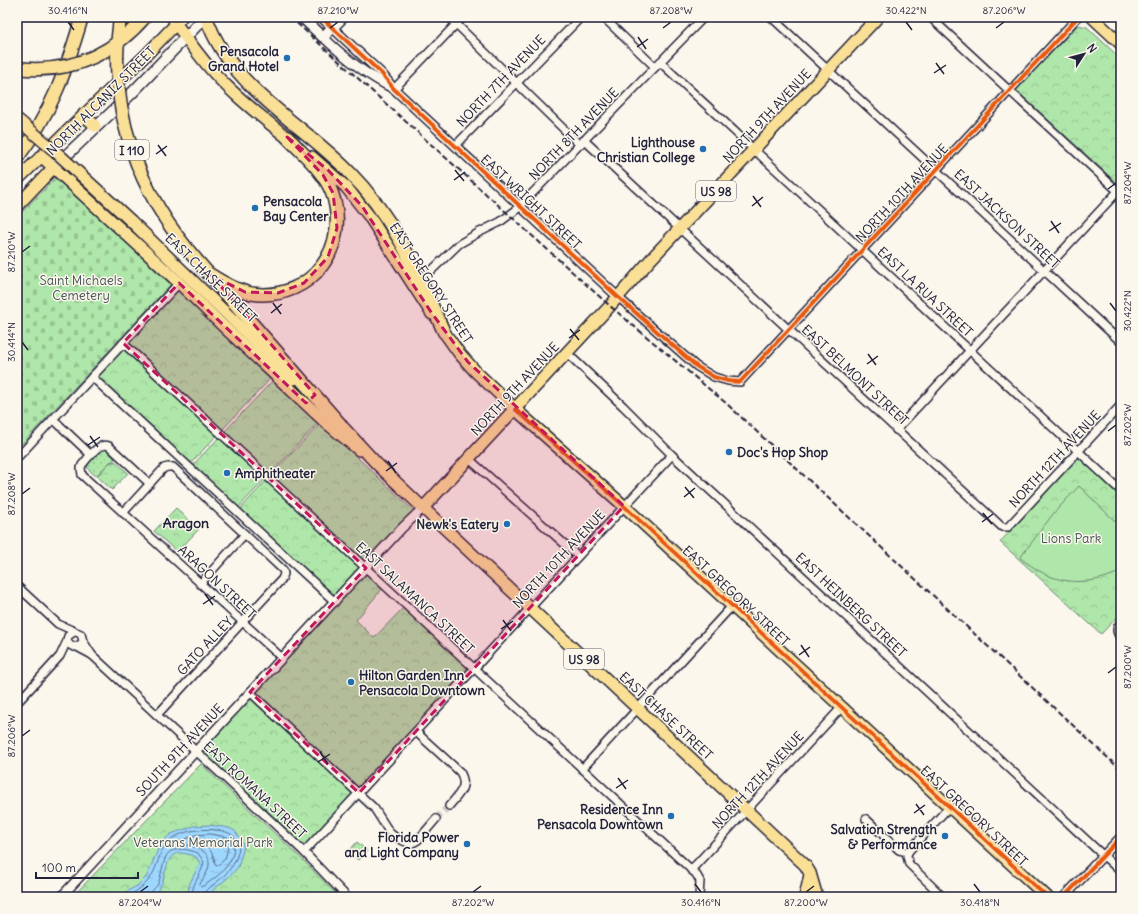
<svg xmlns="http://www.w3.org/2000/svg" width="1138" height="914" font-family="Delius,sans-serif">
	<defs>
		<pattern id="grass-tufts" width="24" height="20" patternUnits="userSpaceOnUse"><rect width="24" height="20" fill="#afe6a9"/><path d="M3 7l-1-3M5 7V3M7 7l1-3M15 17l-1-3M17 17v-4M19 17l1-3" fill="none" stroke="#96c592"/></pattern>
		<pattern id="cemetery-stones" width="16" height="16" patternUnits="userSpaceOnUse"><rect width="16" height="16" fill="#afe6a9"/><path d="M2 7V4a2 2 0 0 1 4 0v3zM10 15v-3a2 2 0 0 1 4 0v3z" fill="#96c592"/></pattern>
		<pattern id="park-crowns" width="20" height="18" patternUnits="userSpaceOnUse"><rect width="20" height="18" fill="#afe6a9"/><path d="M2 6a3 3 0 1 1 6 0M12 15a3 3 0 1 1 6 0" fill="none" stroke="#96c592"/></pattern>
		<pattern id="garden-dots" width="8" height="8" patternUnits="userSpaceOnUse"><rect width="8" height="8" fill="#afe6a9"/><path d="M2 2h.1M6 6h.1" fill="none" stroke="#96c592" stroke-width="1.8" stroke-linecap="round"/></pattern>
		<pattern id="water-ripples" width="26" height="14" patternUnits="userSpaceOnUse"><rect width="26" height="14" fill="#9ed7fe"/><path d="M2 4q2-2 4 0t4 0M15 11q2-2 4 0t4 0" fill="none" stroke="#88b8db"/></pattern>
	</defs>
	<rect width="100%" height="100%" fill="#fbf7ec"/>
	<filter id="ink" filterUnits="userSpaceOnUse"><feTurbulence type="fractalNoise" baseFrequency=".025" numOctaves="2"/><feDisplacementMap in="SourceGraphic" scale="8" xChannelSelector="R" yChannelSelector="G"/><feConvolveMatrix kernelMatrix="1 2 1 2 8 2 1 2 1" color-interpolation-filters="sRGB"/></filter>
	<g filter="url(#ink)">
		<polygon fill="url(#grass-tufts)" stroke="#688472" points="357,842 367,851 358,860 349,851"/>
		<polygon fill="url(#cemetery-stones)" stroke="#688472" points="56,177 171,284 22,444 17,439 17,217"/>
		<g fill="url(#park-crowns)" stroke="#688472">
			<polygon points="1078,25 1087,27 1121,59 1121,181 1118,184 1016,90"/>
			<polygon points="179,289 272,377 222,430 128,343"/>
			<polygon points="123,349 217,435 191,463 97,376"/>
			<polygon points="277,376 322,419 236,510 190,468"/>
			<polygon points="321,423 414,511 366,563 271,475"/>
			<polygon points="1078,458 1082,459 1121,495 1121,613 1101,634 1000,542"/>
			<polygon points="115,461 128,473 112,490 97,476 109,463"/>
			<polygon points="266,481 361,569 335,597 240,509"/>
			<polygon points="176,508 199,529 177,552 154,531"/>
			<polygon points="366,574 382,589 356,620 374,638 403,608 469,669 359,788 255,692"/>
			<polygon points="250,698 353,794 304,847 201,751"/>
			<polygon points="201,764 302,859 339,897 72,897"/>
		</g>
		<polygon fill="url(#garden-dots)" stroke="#688472" points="102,449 106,449 115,459 109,463 96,476 88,469 87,465"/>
		<path fill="#afe6a9" stroke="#688472" d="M1079 486 1121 527V571C1100 582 1074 585 1052 577 1041 573 1030 565 1020 558L1053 514Z"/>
		<path fill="url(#water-ripples)" stroke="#6c8fb0" d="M210 825 229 828 235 831 241 840 244 847 238 867 231 875 205 897H187L190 883 200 863 196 857C167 845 169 862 162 883 160 889 155 892 154 897H116L137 886 147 876 159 847 163 841 171 834 194 826Z"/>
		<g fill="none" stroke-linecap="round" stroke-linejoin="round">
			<g stroke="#546a89" stroke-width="1">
				<path d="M210 834 227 837C247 853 216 880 201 887L200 884C203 878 209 871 209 864 210 848 191 846 180 844L179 842 195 835Z"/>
				<path d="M209 840 224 842 228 848 225 859 217 866 215 865C215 856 210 849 204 843L205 841Z"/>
				<path d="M126 897C134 893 144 887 150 878 156 870 158 859 162 850 172 831 199 828 217 830 230 832 235 834 239 847 236 870 220 879 203 893L202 897"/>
				<path d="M150 897C150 891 155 889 158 884 161 876 162 867 165 859 169 845 188 849 198 853L204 862 202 869 194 885 191 897"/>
			</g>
			<polyline stroke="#d0ccc9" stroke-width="7" stroke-dasharray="7 3.5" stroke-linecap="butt" points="436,819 449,806"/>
			<defs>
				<g id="minor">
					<polyline points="449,17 580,145"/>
					<polyline points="603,17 655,67"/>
					<polyline points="771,17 1121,342"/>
					<polyline points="930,17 1121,194"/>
					<polyline points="660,62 1121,491"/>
					<polyline points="394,89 463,17"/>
					<polyline points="584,140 1002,527 1008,527 1121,405"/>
					<polyline points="456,145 581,17"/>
					<polyline points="432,270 459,244 478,233 500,222 516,210 704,17"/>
					<polyline points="618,297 696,366 714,377 728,381 740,382 1078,17"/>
					<polyline points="123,343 696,874 700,881 699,897"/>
					<polyline points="567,353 623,406 672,455 1121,872"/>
					<polyline points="92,377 335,602"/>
					<polyline points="53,419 91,455"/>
					<polyline points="896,430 1121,188"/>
					<polyline points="17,458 179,283"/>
					<polyline points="468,458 578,556"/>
					<path d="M150 484 109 446C98 442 89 457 82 465L81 468 82 475 282 658"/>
					<polyline points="123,513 164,468 168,467 173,467 283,570 284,574 282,579 157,715"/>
					<polyline points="200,584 245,534"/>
					<polyline points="17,586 58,624 81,634 83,641 92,655"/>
					<path d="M1121 622C1116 628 1116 633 1121 638"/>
					<path d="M74 632 68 636C66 641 68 645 74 647L81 644"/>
					<polyline points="77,647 92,655 251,802 304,852 347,897"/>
					<polyline points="250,692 374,808 390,833 395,837 408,843 413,843 418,840 436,819"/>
					<polyline points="17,703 60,656 67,641"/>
					<path d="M416 732 460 772C469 787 458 795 449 806"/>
					<polyline points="582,769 732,606"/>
					<polyline points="866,819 899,850 908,852"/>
					<polyline points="304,852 672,455"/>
					<polyline points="908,852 949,807"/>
					<polyline points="908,852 907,856 909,864 943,897"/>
					<polyline points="691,870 842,707"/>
				</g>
				<g id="tertiary">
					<polyline points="321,17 382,74 394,89 618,297"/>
					<path d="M323 37C344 57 366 75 392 88"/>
					<polyline points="61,897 402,528 423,508"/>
					<polyline points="1064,897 1121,837"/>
				</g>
				<g id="secondary">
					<polyline points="172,17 176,24 182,17"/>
					<polyline points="302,17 323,37 343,17"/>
					<polyline points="53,168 132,93 205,17"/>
				</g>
				<g id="primary">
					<polyline points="1092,17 1121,44"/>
					<polyline points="84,114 95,126"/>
					<polyline points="41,156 174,278 220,323 322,419 359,450"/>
					<polyline points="312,157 346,187 369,216 432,314"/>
					<path d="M17 180 147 54 176 24C189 41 201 59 216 75 239 100 267 121 294 143"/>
					<polyline points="17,206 53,168"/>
					<polyline points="131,221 294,379"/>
					<polyline points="423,508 610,306 652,258 878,17"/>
				</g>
				<g id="trunk">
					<polyline points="444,332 459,353 475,371 515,409 624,506 1047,897"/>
					<polyline points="340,424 377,464 423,508 805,865 810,873 817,897"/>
					<polyline points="805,897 810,875"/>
				</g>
				<g id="motorway">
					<path d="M206 17C231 89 300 121 350 173 395 218 418 275 444 332"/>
					<path d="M17 158C52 112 66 71 82 17"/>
					<polyline points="200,264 340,424"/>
					<path d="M211 275C225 284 239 292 255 294 312 300 351 246 332 193 324 171 302 153 287 137"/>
				</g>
			</defs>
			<use href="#minor" stroke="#22223b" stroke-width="10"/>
			<use href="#tertiary" stroke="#22223b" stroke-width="11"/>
			<use href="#secondary" stroke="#22223b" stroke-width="13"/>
			<use href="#primary" stroke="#22223b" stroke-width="14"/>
			<use href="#trunk" stroke="#22223b" stroke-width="14"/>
			<use href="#motorway" stroke="#22223b" stroke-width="15"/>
			<use href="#minor" stroke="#fbf7ec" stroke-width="7"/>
			<use href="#tertiary" stroke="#fbf7ec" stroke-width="8"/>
			<use href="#secondary" stroke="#fbf7ec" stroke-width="10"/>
			<use href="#primary" stroke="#fadf96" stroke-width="11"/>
			<use href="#trunk" stroke="#fadf96" stroke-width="11"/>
			<use href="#motorway" stroke="#fadf96" stroke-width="12"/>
			<polyline stroke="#22223b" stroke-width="2" stroke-dasharray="6 3" stroke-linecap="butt" points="290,17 610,306 727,404 1121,770"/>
			<defs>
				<polyline id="primary-bridge" points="17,119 56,152 131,221"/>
				<g id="motorway-bridge">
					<path d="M120 17C107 110 138 195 200 264"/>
					<path d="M17 68C68 74 111 56 145 17"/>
				</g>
			</defs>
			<use href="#primary-bridge" stroke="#22223b" stroke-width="14" stroke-linecap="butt"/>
			<use href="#motorway-bridge" stroke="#22223b" stroke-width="15" stroke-linecap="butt"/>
			<use href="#primary-bridge" stroke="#fadf96" stroke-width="11"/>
			<use href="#motorway-bridge" stroke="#fadf96" stroke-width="12"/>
			<defs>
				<g id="cycleway">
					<polyline points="321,17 382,74 394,89 618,297 696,366 714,377 728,381 740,382 1078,17"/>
					<polyline points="515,409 624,506 1047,897"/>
					<polyline points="1064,897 1121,837"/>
				</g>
			</defs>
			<use href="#cycleway" stroke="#fbf7ec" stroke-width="6"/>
			<use href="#cycleway" stroke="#e8590c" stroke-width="4"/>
		</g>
	</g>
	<path fill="#c2185b" fill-opacity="0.2" stroke="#c2185b" stroke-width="3" stroke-dasharray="8 5" stroke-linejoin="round" d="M287 137 328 170 362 206 431 312 468 362 624 506 359 793 250 692 366 568 123 343 179 283 306 403 315 395 211 275 245 292 278 293 304 283 328 257 337 228 333 193 323 175Z"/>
	<path fill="none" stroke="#22223b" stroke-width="1.5" d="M68 22 74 30M906 22 912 30M330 28 338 22M663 28 671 22M996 28 1004 22M638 37 646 49M637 47 648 39M936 63 944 74M934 73 946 65M158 145 166 156M156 154 167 146M455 170 464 181M454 180 465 172M1108 189 1116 183M753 196 761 207M752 206 763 197M1051 221 1059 233M1049 231 1061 223M22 252 30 246M273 303 281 314M1110 303 1116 311M271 313 282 304M570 329 579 340M569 338 580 330M22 342 28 350M868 354 876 365M867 364 878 356M1108 431 1116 425M90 436 98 447M88 445 100 437M388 461 396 473M386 471 397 463M685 487 694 498M22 494 30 488M684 497 695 488M983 513 992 524M982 522 993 514M205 594 213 605M203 604 215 596M503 620 511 631M501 629 513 621M801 645 809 657M799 655 810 647M1108 673 1116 667M22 736 30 730M320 752 328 764M318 762 330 754M618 778 626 789M616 788 628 780M916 804 924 815M914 813 925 805M695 884 701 892M974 884 980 892M140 892 148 886M473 892 481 886M806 892 814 886"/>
	<g fill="#1f6fb2" stroke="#fbf7ec" stroke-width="1.5">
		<circle cx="287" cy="58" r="4"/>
		<circle cx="703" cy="149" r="4"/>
		<circle cx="255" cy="208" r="4"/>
		<circle cx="729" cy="452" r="4"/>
		<circle cx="227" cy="473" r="4"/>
		<circle cx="507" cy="524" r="4"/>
		<circle cx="351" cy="682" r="4"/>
		<circle cx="671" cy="816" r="4"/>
		<circle cx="945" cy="836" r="4"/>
		<circle cx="467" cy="844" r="4"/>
	</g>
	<g text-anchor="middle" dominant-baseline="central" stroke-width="3" stroke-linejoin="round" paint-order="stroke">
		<g fill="#fbf7ec" stroke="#636270" stroke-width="1">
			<rect x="115" y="140" width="34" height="20" rx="3"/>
			<rect x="696" y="181" width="40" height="20" rx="3"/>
			<rect x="564" y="649" width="40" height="20" rx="3"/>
		</g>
		<g font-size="12" font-weight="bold" fill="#22223b">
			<text x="132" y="150">I 110</text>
			<text x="716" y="191">US 98</text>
			<text x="584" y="659">US 98</text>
		</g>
		<g font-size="13" font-weight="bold" fill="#22223b" stroke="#fbf7ec" text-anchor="end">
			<text x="279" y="51">Pensacola<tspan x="279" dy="15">Grand Hotel</tspan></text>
			<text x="695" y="142">Lighthouse<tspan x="695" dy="15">Christian College</tspan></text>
			<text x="263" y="201" text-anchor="start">Pensacola<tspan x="263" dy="15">Bay Center</tspan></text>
			<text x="737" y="452" text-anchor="start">Doc's Hop Shop</text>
			<text x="235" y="473" text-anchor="start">Amphitheater</text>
			<text x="499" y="524">Newk's Eatery</text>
			<text x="359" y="675" text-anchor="start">Hilton Garden Inn<tspan x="359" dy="15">Pensacola Downtown</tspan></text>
			<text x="663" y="809">Residence Inn<tspan x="663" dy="15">Pensacola Downtown</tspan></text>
			<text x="937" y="829">Salvation Strength<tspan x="937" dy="15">&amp; Performance</tspan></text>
			<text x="459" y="837">Florida Power<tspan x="459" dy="15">and Light Company</tspan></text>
		</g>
		<g font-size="13" fill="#22223b" stroke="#fbf7ec">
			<text transform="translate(501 81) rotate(-46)">NORTH 7TH AVENUE</text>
			<text transform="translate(101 101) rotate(-45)">NORTH ALCANIZ STREET</text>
			<text transform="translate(767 116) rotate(-47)">NORTH 9TH AVENUE</text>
			<text transform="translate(574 134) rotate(-46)">NORTH 8TH AVENUE</text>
			<text transform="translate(902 193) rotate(-47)">NORTH 10TH AVENUE</text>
			<text transform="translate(531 202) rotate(43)">EAST WRIGHT STREET</text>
			<text transform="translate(1007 219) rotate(43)">EAST JACKSON STREET</text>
			<text transform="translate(211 278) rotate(44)">EAST CHASE STREET</text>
			<text transform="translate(431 283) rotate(57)">EAST GREGORY STREET</text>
			<text transform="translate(925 292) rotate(43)">EAST LA RUA STREET</text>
			<text transform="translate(855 375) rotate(43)">EAST BELMONT STREET</text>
			<text transform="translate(515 389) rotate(-47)">NORTH 9TH AVENUE</text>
			<text transform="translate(1055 459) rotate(-47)">NORTH 12TH AVENUE</text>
			<text transform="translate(559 559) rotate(-47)">NORTH 10TH AVENUE</text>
			<text transform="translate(217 582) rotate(43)">ARAGON STREET</text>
			<text transform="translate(736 596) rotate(43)">EAST GREGORY STREET</text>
			<text transform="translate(415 598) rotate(43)">EAST SALAMANCA STREET</text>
			<text transform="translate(851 605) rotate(43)">EAST HEINBERG STREET</text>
			<text transform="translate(205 646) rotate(-47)">GATO ALLEY</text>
			<text transform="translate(666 716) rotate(43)">EAST CHASE STREET</text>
			<text transform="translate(180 750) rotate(-47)">SOUTH 9TH AVENUE</text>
			<text transform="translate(758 780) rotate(-47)">NORTH 12TH AVENUE</text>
			<text transform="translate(255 790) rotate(43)">EAST ROMANA STREET</text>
			<text transform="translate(974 816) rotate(43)">EAST GREGORY STREET</text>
		</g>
		<g font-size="13" fill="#455356" stroke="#fbf7ec">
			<text x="81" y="280">Saint Michaels<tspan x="81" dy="15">Cemetery</tspan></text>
			<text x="1071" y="538">Lions Park</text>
			<text x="203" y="842">Veterans Memorial Park</text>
		</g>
		<g font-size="14" font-weight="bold" fill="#22223b" stroke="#fbf7ec">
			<text x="186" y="523">Aragon</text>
		</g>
	</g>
	<rect width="1138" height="914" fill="none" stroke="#fbf7ec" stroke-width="44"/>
	<g transform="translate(1084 54) rotate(54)" stroke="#fbf7ec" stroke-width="3" paint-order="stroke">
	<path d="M0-3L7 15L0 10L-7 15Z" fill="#22223b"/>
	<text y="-6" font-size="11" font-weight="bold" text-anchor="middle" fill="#22223b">N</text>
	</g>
	<path d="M36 872v6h102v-6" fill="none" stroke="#22223b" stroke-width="2"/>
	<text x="42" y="872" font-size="12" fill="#22223b" stroke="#fbf7ec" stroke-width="3" paint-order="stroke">100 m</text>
	<rect x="22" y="22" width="1094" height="870" fill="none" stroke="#22223b" stroke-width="1.5"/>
	<g font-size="10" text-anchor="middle" fill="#22223b">
		<text x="68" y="14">30.416°N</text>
		<text x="338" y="14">87.210°W</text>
		<text x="671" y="14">87.208°W</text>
		<text x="906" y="14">30.422°N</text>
		<text x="1004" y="14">87.206°W</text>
		<text transform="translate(1127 183) rotate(-90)" y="4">87.204°W</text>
		<text transform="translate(11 252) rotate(-90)" y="4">87.210°W</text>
		<text transform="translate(1127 311) rotate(-90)" y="4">30.422°N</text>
		<text transform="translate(11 342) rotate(-90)" y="4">30.414°N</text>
		<text transform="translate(1127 425) rotate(-90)" y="4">87.202°W</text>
		<text transform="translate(11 494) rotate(-90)" y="4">87.208°W</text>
		<text transform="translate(1127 667) rotate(-90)" y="4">87.200°W</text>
		<text transform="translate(11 736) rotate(-90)" y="4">87.206°W</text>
		<text x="140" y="906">87.204°W</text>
		<text x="473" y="906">87.202°W</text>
		<text x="701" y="906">30.416°N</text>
		<text x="806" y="906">87.200°W</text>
		<text x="980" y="906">30.418°N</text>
	</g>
</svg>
